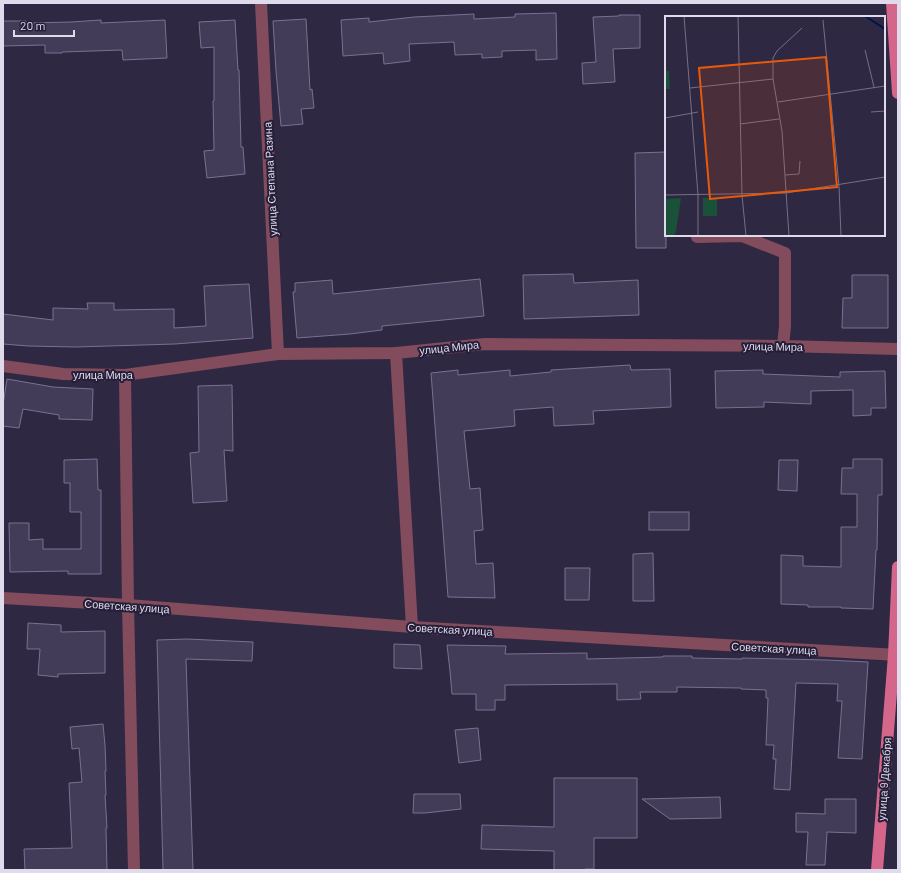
<svg xmlns="http://www.w3.org/2000/svg" width="901" height="873" font-family="Barlow,sans-serif">
	<rect width="100%" height="100%" fill="#2e2843"/>
	<g fill="#433c59" stroke="#787191">
		<polygon points="556,13 557,59 536,60 536,50 502,51 502,57 482,58 482,54 455,55 454,42 409,44 410,61 384,64 383,53 343,56 341,20 369,18 369,22 414,17 474,14 474,19 515,17 515,14"/>
		<polygon points="619,15 640,15 640,48 613,49 615,82 583,84 582,63 596,62 593,17 619,16"/>
		<polygon points="306,19 310,90 312,89 314,108 301,109 303,124 281,126 276,71 273,21"/>
		<polygon points="101,20 101,23 165,20 167,58 123,60 122,50 62,52 62,53 45,53 45,45 3,46 3,21 26,21 26,23 71,22"/>
		<polygon points="235,20 238,70 239,70 241,147 243,147 245,174 207,178 204,151 214,150 213,101 214,101 214,47 201,48 199,22"/>
		<polygon points="666,152 666,248 636,248 635,153"/>
		<polygon points="573,274 574,283 638,280 639,315 524,319 523,275"/>
		<polygon points="852,275 888,275 888,328 842,328 843,298 852,298"/>
		<polygon points="480,279 484,316 382,326 382,330 350,334 297,338 293,292 295,292 295,283 332,280 333,294"/>
		<polygon points="249,284 253,338 175,344 75,347 28,346 3,344 3,314 53,320 53,308 88,309 87,303 114,303 114,310 174,309 174,328 206,326 204,286"/>
		<polygon points="630,365 631,370 670,369 671,407 593,411 594,424 554,426 553,407 514,410 515,426 464,431 470,489 480,488 483,530 474,531 476,564 493,563 495,598 448,597 431,373 458,370 458,375 510,370 510,376 551,372 551,370"/>
		<polygon points="763,370 763,374 840,377 840,372 885,371 886,408 871,408 871,415 853,416 853,390 811,391 811,404 764,402 764,407 716,408 715,371"/>
		<polygon points="7,379 53,387 93,389 92,420 59,419 59,415 23,409 19,428 3,426 3,405"/>
		<polygon points="232,385 233,451 224,450 227,501 193,503 190,453 199,452 198,386"/>
		<polygon points="97,459 98,490 101,490 101,574 68,574 68,571 10,572 9,523 29,523 29,540 43,539 43,549 81,549 81,512 70,512 70,483 64,483 64,460"/>
		<polygon points="853,459 882,459 882,495 878,495 877,550 876,550 873,609 841,608 841,607 808,607 808,605 781,604 781,555 803,556 803,566 841,567 841,527 857,527 857,494 841,494 842,468 853,468"/>
		<polygon points="779,460 798,460 797,491 778,490"/>
		<rect x="649" y="512" width="40" height="18"/>
		<polygon points="653,553 654,601 633,601 633,554"/>
		<polygon points="565,568 590,568 589,600 565,600"/>
		<polygon points="28,623 61,625 61,632 105,631 105,673 58,674 58,677 38,675 40,649 27,649"/>
		<polygon points="187,639 253,642 252,661 186,659 193,870 163,870 157,640"/>
		<polygon points="394,644 420,645 422,669 394,668"/>
		<polygon points="447,645 506,646 505,654 587,653 587,659 663,657 663,656 692,656 692,658 742,659 742,658 827,660 868,662 862,759 838,758 842,701 837,701 838,684 796,683 790,790 774,789 776,759 773,759 774,745 766,745 768,698 766,698 766,690 741,689 741,688 677,687 677,692 640,692 641,699 617,700 617,684 505,685 505,700 495,700 495,710 476,710 476,694 452,694 450,671"/>
		<polygon points="103,724 105,745 106,771 105,771 106,795 105,795 107,828 106,828 107,870 25,870 24,849 72,848 69,783 82,782 79,748 72,749 70,727"/>
		<polygon points="478,728 481,760 459,763 455,730"/>
		<polygon points="554,778 637,778 637,838 594,838 594,869 585,869 585,870 554,870 554,851 481,849 482,825 554,827"/>
		<polygon points="414,794 460,794 461,809 425,813 413,813"/>
		<polygon points="720,797 721,818 670,819 642,799"/>
		<polygon points="825,799 856,799 856,833 827,832 825,865 806,865 808,832 796,832 796,813 825,814"/>
	</g>
	<g fill="none" stroke-linecap="round" stroke-linejoin="round">
		<g stroke="#834c5c" stroke-width="12">
			<polyline points="261,3 278,354"/>
			<polyline points="697,237 742,236 785,253 785,326 783,346"/>
			<polyline points="396,353 412,627"/>
			<polyline points="3,366 63,374 125,375 278,354 396,353 485,344 783,346 898,349"/>
			<polyline points="125,375 128,605 134,870"/>
			<polyline points="3,598 128,605 412,627 898,655"/>
		</g>
		<g stroke="#d5668b" stroke-width="12">
			<polyline points="892,3 898,93"/>
			<polyline points="877,870 894,655 898,567"/>
		</g>
	</g>
	<g text-anchor="middle" dominant-baseline="central" stroke-width="4" stroke-linejoin="round" paint-order="stroke">
		<g font-size="11" fill="#dfdbed" stroke="#251e38">
			<text transform="translate(270 179) rotate(-93)">улица Степана Разина</text>
			<text transform="translate(773 346) rotate(1)">улица Мира</text>
			<text transform="translate(449 347) rotate(-6)">улица Мира</text>
			<text x="103" y="374">улица Мира</text>
			<text transform="translate(127 606) rotate(4)">Советская улица</text>
			<text transform="translate(450 629) rotate(3)">Советская улица</text>
			<text transform="translate(774 648) rotate(3)">Советская улица</text>
			<text transform="translate(884 779) rotate(-86)">улица 9 Декабря</text>
		</g>
	</g>
	<g transform="translate(665 16)">
		<rect width="220" height="220" fill="#2e2843"/>
		<path d="M0 55H4L5 73H0ZM16 182 11 215 9 220H0V183ZM38 182H52V200H38Z" fill="#195139"/>
		<path fill="none" stroke="#00134d" stroke-width="2" d="M200 0 220 13"/>
		<path fill="none" stroke="#757087" stroke-width="1" d="M19 0 33 179V220M73 0 77 179 81 220M220 0V31M158 4 174 170 176 220M200 34 209 71M25 72 108 63M113 86 220 70M206 96 220 95M0 102 33 96M75 108 114 103M120 159 134 158 135 145M0 179 121 177 220 161M124 220 117 115 108 63V42L112 35 137 12"/>
		<path fill="#e8590c" fill-opacity="0.15" stroke="#e8590c" stroke-width="2" d="M161 41 172 171 45 183 34 52Z"/>
		<rect width="220" height="220" fill="none" stroke="#dfdbed" stroke-width="2"/>
	</g>
	<rect width="901" height="873" fill="none" stroke="#dfdbed" stroke-width="8"/>
	<path d="M14 30v6h60v-6" fill="none" stroke="#dfdbed" stroke-width="2"/>
	<text x="20" y="30" font-size="12" fill="#dfdbed" stroke="#251e38" stroke-width="3" paint-order="stroke">20 m</text>
</svg>
